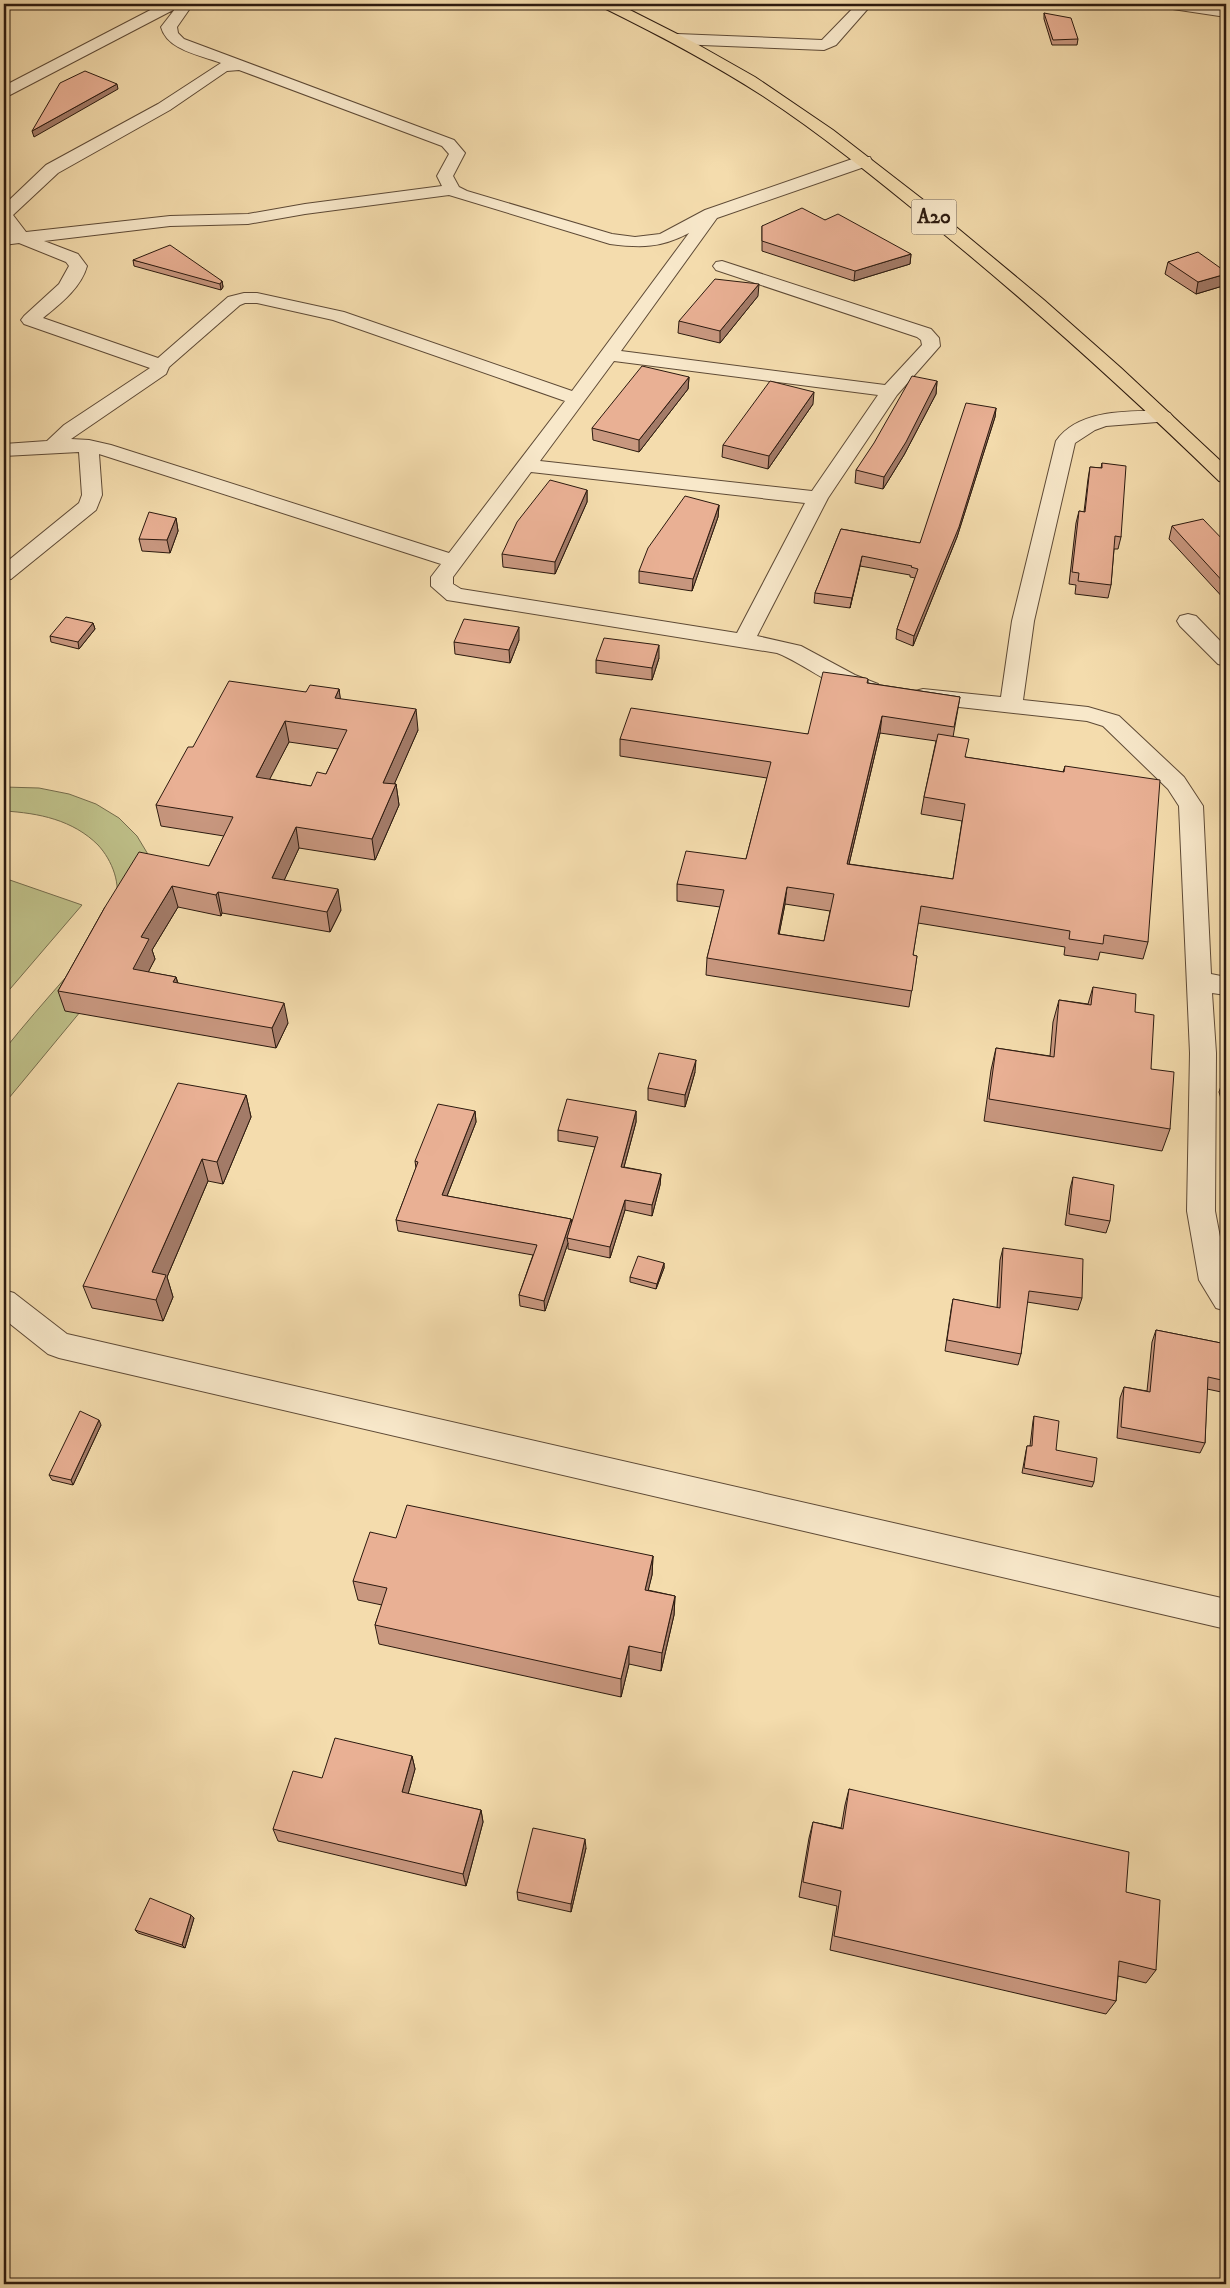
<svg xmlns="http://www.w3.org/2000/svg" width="1230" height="2288" font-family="'IM FELL DW Pica',serif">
	<rect width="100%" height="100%" fill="#f4dcad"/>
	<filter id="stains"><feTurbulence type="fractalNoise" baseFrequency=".004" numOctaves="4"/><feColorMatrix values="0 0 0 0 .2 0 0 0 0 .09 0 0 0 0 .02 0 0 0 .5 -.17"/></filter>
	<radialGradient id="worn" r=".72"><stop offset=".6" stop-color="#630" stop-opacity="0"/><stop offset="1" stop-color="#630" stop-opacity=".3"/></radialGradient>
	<g fill="#bebf88" stroke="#756c4c">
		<path d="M4 787 39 788 69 794 96 804 119 818 137 836 149 856 138 942 4 1104V1050C24 1025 45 1001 66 977 85 954 106 934 115 905 122 885 112 860 98 845 73 820 39 813 4 811Z"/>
		<polygon points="4,878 82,905 4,996"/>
	</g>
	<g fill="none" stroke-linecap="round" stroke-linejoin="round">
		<defs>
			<g id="street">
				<path d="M162 4H193L177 27 178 33 184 39 454 140 465 153 453 176 459 187 467 191 612 234 635 237 660 234 705 210 858 157H870L872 161 870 165 717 218 621 351 885 385 922 345 921 340 917 337 716 270 713 266 716 262 722 261 931 329 939 338 940 346 897 395 828 498 757 636 801 646 855 675 878 684 881 689 878 694C849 702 805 663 777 653L447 600 431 586V577L441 564 99 454 102 495 96 510 11 579 4 580V564L79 503 82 495 79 452 4 456V444L47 441 64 425 150 368 24 324 21 320 24 316 59 284 69 266 66 262 19 243 4 245V235L10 234 4 226V205L46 165 158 104 221 63C200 55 167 50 161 27L175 9 10 95 4 97V86ZM239 70 442 146 449 154 437 176 442 186 305 204 248 214 170 216 26 232 13 215 58 173 170 110 227 71ZM449 195 610 244C642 248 660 248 689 233L572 391 344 312 257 293H244L228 297 158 358 43 318C60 304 81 288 87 266L78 254 44 241 170 226 248 224 305 214ZM245 303H257L333 320 565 401 449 553 111 445 89 440 71 439 166 374 169 367 240 305ZM614 361 878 395 812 491 540 461ZM531 472 805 503 737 633 461 589 453 584V577Z"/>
				<polygon points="857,4 872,4 836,45 824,50 677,44 672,42 669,39 672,36 677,34 822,40"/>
				<polygon points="1159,4 1194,4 1226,9 1226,17 1166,8 1161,7"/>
				<path d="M1163 411 1170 413 1173 417 1170 421 1106 426 1095 430 1075 443 1034 621 1023 700 1088 707 1119 716 1184 777 1203 806 1211 974 1226 977V995L1212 993 1216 1053 1215 1211 1226 1268V1311L1216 1308 1199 1280 1187 1211 1190 1053 1179 806 1168 789 1103 726 1087 721 923 703 915 701 912 696 915 691 923 689 1001 697 1012 621 1056 441C1078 409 1129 411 1163 411Z"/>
				<polygon points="1188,614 1196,616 1226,647 1226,666 1218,664 1180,626 1177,621 1180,616"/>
				<polygon points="4,1290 14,1293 67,1334 1226,1599 1226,1629 59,1358 48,1354 4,1319"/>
			</g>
			<path id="primary" d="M600 4H618L695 43 755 77 833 130 926 202 1044 300 1121 368 1226 466V483L1219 481C1126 391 1030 304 929 222 875 178 821 134 763 96 712 63 657 34 602 7Z"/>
		</defs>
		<use href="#street" stroke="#5e4a36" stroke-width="2"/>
		<use href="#primary" stroke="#2c1a0f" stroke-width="2"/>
		<use href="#street" fill="#f8e8ca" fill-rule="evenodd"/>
		<use href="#primary" fill="#f4dcad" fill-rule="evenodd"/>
	</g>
	<g fill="#c8977f" stroke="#2c1a0f" fill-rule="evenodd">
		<polygon points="1044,13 1078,39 1077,45 1052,45 1044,19"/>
		<polygon points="825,220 911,254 910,264 854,281 762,251 762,226"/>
		<polygon points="133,260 222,281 223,287 221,290 134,266"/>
		<polygon points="1168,262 1226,272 1226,285 1196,294 1165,274"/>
		<polygon points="758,296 720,343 678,333 679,321"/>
		<polygon points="689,377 688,389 639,452 593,440 592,428"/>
		<polygon points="937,381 936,394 904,455 883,489 855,483 856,470"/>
		<polygon points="813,404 768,469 722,457 723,445"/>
		<polygon points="996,408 995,417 957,537 913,646 896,639 897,629 915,578 910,577 910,575 860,566 850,608 814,603 815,593 841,529 920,543"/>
		<polygon points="1102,463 1121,537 1118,549 1114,549 1111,585 1108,598 1075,594 1076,585 1069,584 1076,523 1079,511 1084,512 1088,479 1090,467 1101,468"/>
		<polygon points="587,490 587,502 555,574 503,567 502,554"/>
		<polygon points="719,505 718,517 692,591 639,583 639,571"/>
		<polygon points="176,518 178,531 170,553 142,551 139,539"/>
		<polygon points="1172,526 1226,543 1226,601 1169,539"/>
		<polygon points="93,623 95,629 79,649 51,642 50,636"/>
		<polygon points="519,640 510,663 455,654 454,642"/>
		<polygon points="659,658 652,680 596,673 596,660"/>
		<path d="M868 679V683L960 697 953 737 965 757 1063 772 1065 766 1148 942 1143 959 1100 952 1098 960 1064 955 1065 947 918 923 913 955 917 956 909 1007 706 975 707 958 720 907 677 901V884L746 859 767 778 620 756V739L808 734ZM880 733 936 741 924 797 921 814 962 821 953 879 849 864ZM785 904 830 911 824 941 779 934Z"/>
		<path d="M339 689 340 699 418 730 394 784H396L399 805 375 860 299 848 284 880 341 910 330 932 222 913 221 916 178 907 152 950 155 959 148 972 176 977 178 983 288 1023 276 1048 65 1011 58 991 105 907 209 866 224 836 161 826 156 805 193 747 306 692ZM289 742 338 749 326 774 311 786 269 779Z"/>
		<polygon points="1093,987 1135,1012 1151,1069 1170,1129 1162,1151 984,1121 991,1070 996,1048 1050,1056 1053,1022 1059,1000 1088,1004"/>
		<polygon points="695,1072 685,1107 648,1100 648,1088"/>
		<polygon points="1221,1086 1226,1086 1226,1115 1219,1092"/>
		<polygon points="246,1095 251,1117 223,1184 208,1181 167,1277 173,1297 163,1321 92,1308 83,1286"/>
		<polygon points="475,1111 476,1122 447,1196 571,1219 572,1224 595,1147 558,1141 558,1130 636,1111 636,1122 624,1167 661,1174 660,1185 652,1216 625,1210 610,1258 568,1249 568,1243 545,1311 520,1306 519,1295 533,1255 398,1231 396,1220 416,1168 415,1161"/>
		<polygon points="1073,1177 1110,1221 1106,1233 1065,1225 1070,1189"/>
		<polygon points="1003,1248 1082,1298 1078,1310 1027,1302 1021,1354 1018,1365 945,1351 951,1310 953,1299 997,1308 1000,1260"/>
		<polygon points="664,1263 664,1268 656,1289 630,1282 630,1277"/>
		<polygon points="1156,1330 1226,1344 1226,1393 1207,1389 1205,1443 1200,1453 1117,1438 1120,1398 1124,1387 1147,1391 1152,1342"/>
		<polygon points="1034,1416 1056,1450 1094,1482 1092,1487 1022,1473 1026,1451 1027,1446 1030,1446 1033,1421"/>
		<polygon points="101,1425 73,1485 52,1480 49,1475"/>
		<polygon points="396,1538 653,1556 652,1575 648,1590 675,1596 674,1615 661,1671 629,1664 621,1697 379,1644 375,1625 382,1605 358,1600 353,1581"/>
		<polygon points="412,1756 415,1769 408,1794 481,1810 483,1822 466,1886 278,1841 273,1829 322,1778"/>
		<polygon points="849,1789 1126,1892 1156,1970 1146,1983 1118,1976 1116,2001 1106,2014 830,1950 837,1906 799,1897 809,1838 813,1822 841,1828 845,1805"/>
		<polygon points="586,1848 571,1912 518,1900 517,1892"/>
		<polygon points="191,1915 194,1918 185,1948 138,1933 135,1930"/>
	</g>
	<g fill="#a37b68" stroke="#2c1a0f">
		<polygon points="117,84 118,89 34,137 32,131"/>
		<polygon points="911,254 910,264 854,281 855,271"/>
		<polygon points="1226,274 1226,285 1196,294 1198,282"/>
		<polygon points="222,281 223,287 221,290 220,284"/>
		<polygon points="759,284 758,296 720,343 720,331"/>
		<polygon points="689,377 688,389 639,452 639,440"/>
		<polygon points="937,381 936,394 904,455 883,489 884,477"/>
		<polygon points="814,392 813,404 768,469 769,456"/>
		<polygon points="996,408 995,417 957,537 913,646 914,636"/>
		<polygon points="587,490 587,502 555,574 555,562"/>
		<polygon points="719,505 718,517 692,591 693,579"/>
		<polygon points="176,518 178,531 170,553 167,540"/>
		<polygon points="862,556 860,566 850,608 852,598"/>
		<polygon points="93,623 95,629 79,649 78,642"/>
		<polygon points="519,627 519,640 510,663 509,650"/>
		<polygon points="659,645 659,658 652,680 652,668"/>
		<polygon points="339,689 342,710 335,698"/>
		<polygon points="416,709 418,730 386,803 383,783"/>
		<polygon points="882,716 880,733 845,881 847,864"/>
		<polygon points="285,721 289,742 260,798 256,777"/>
		<polygon points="396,784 399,805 375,860 372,839"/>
		<polygon points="296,827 299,848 276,898 272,878"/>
		<polygon points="172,886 178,907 152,950 155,959 139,990 133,969 141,937"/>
		<polygon points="787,887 785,904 776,950 778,934"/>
		<polygon points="338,889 341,910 330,932 327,912"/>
		<polygon points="218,892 222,913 221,916 216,895"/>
		<polygon points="176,977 181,997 173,982"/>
		<polygon points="284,1003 288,1023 276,1048 272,1028"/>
		<polygon points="696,1060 695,1072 685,1107 685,1095"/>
		<polygon points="246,1095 251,1117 223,1184 217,1162"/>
		<polygon points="475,1111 476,1122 443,1206 442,1195"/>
		<polygon points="636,1111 636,1122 621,1178 621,1167"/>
		<polygon points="202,1159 208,1181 167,1277 173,1297 163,1321 156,1300 152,1272"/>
		<polygon points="661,1174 660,1185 652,1216 652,1205"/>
		<polygon points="625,1200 625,1210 610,1258 610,1247"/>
		<polygon points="571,1219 572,1230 567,1238 568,1243 545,1311 544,1301"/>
		<polygon points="664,1263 664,1268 656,1289 657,1284"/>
		<polygon points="99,1420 101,1425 73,1485 71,1480"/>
		<polygon points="653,1556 652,1575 644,1608 645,1590"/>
		<polygon points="675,1596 674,1615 661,1671 662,1653"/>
		<polygon points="629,1646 629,1664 621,1697 621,1679"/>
		<polygon points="412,1756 415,1769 405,1805 402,1792"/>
		<polygon points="481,1810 483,1822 466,1886 463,1874"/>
		<polygon points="585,1839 586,1848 571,1912 571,1904"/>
		<polygon points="191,1915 194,1918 185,1948 182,1945"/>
	</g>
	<g fill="#e9b094" stroke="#2c1a0f" fill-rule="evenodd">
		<polygon points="1044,13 1071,18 1078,39 1053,40"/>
		<polygon points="85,71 117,84 32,131 60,83"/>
		<polygon points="802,208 825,220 838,214 911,254 855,271 762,241 762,226"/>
		<polygon points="170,245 222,281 220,284 133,260"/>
		<polygon points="1198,252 1226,272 1226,274 1198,282 1168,262"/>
		<polygon points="715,279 759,284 720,331 679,321"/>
		<polygon points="642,366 689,377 639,440 592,428"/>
		<polygon points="912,376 937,381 906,442 884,477 856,470 874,443"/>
		<polygon points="770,381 814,392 769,456 723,445"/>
		<polygon points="966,403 996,408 959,527 914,636 897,629 918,569 911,567 912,566 862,556 852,598 815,593 841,529 920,543"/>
		<polygon points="1102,463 1126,466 1121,537 1115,536 1111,585 1078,581 1079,573 1072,572 1079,511 1085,512 1090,467 1102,468"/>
		<polygon points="550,480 587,490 555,562 502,554 517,522"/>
		<polygon points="685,496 719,505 693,579 639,571 648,548"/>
		<polygon points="149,512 176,518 167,540 139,539"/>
		<polygon points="1203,519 1226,543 1226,585 1172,526"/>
		<polygon points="66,617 93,623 78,642 50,636"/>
		<polygon points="464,619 519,627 509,650 454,642"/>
		<polygon points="604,638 659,645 652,668 596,660"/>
		<path d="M823 672 866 678 868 679 867 683 960 697 954 727 882 716 847 864 953 879 965 804 924 797 938 734 969 739 965 757 1064 772 1065 766 1160 780 1148 942 1104 935 1103 944 1069 939 1070 931 921 906 913 955 917 956 912 991 707 958 724 890 677 884 686 851 746 859 771 762 620 739 631 708 808 734ZM787 887 834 894 824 941 778 934Z"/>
		<path d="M229 681 306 692 310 685 339 689 335 698 416 709 383 783 396 784 372 839 296 827 272 878 338 889 327 912 218 892 216 895 172 886 141 937 149 939 133 969 176 977 173 982 284 1003 272 1028 58 991 105 907 139 852 209 866 233 817 156 805 188 747H193ZM285 721 347 730 326 774 317 772 311 786 256 777Z"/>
		<polygon points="1093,987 1136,994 1135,1012 1154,1015 1151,1069 1174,1072 1170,1129 989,1099 996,1048 1054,1057 1059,1000 1091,1005"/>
		<polygon points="659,1053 696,1060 685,1095 648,1088"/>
		<polygon points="178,1083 246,1095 217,1162 202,1159 152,1272 166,1275 156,1300 83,1286"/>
		<polygon points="1221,1086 1226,1086 1226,1101"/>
		<polygon points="567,1099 636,1111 621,1167 661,1174 652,1205 625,1200 610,1247 567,1238 598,1137 558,1130"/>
		<polygon points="438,1104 475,1111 442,1195 571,1219 544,1301 519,1295 537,1245 396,1220 418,1162 415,1161"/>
		<polygon points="1073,1177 1114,1185 1110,1221 1069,1214"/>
		<polygon points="1003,1248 1083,1259 1082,1298 1029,1291 1021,1354 947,1340 953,1299 1000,1308"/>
		<polygon points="638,1256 664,1263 657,1284 630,1277"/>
		<polygon points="1156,1330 1226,1344 1226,1381 1208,1377 1205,1443 1121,1427 1124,1387 1150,1392"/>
		<polygon points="80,1411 99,1420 71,1480 49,1475"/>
		<polygon points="1034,1416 1059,1421 1056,1450 1097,1458 1094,1482 1024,1468 1027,1446 1032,1446"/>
		<polygon points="407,1505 653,1556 645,1590 675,1596 662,1653 629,1646 621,1679 375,1625 387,1588 353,1581 370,1532 396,1538"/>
		<polygon points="335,1738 412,1756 402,1792 481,1810 463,1874 273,1829 293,1771 322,1778"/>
		<polygon points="849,1789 1129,1852 1126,1892 1160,1900 1156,1970 1119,1961 1116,2001 834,1936 841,1891 803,1882 813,1822 843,1829"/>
		<polygon points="533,1828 585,1839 571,1904 517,1892"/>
		<polygon points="150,1898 191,1915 182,1945 135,1930"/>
	</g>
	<g text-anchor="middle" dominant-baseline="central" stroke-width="5" stroke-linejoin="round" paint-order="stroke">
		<rect fill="#f8e8ca" stroke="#695847" stroke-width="1" x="911.5" y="199.5" width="45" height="35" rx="4"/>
		<g font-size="20" font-weight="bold" fill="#2c1a0f">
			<text x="934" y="217">A20</text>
		</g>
	</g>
	<rect width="1230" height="2288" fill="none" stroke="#f4dcad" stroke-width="20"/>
	<rect x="5" y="5" width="1220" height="2278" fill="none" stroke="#2c1a0f" stroke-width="2.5"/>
	<rect x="10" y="10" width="1210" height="2268" fill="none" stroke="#2c1a0f"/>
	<rect width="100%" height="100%" filter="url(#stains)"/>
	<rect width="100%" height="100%" fill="url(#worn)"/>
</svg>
